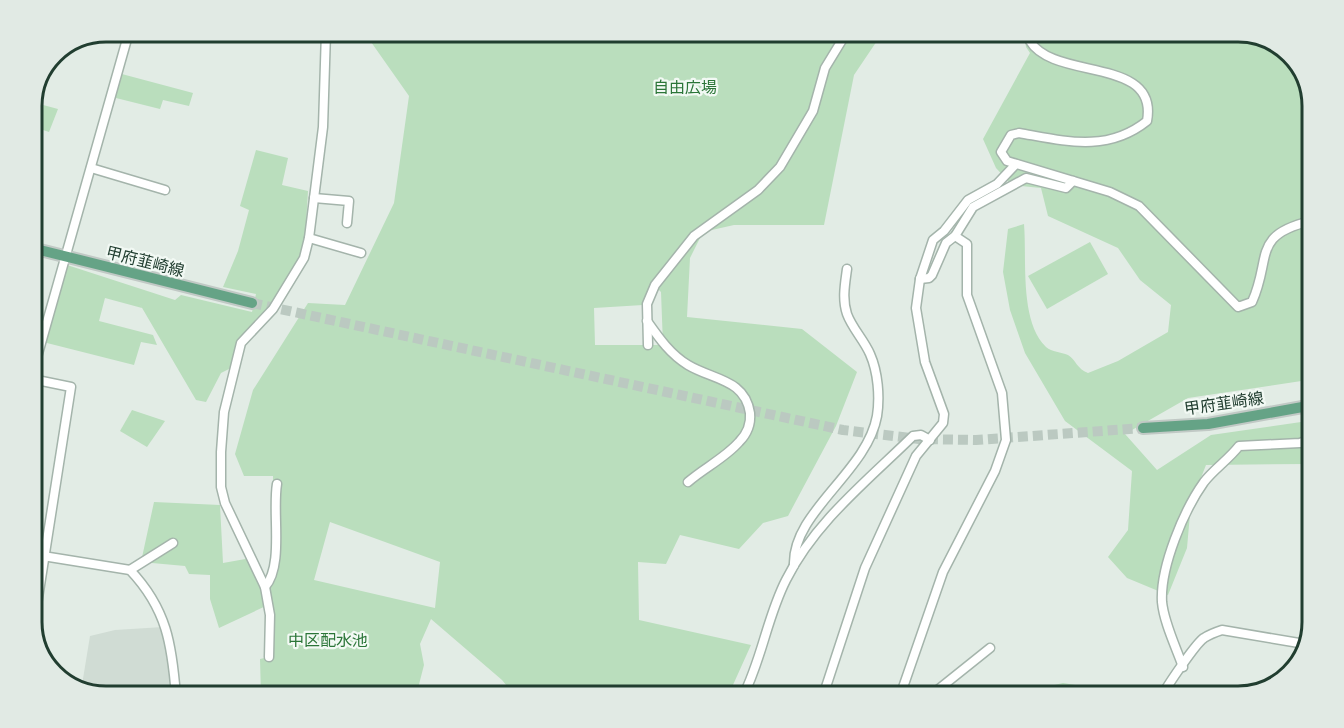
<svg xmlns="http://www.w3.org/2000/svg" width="1344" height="728" font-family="'Nunito Sans','Noto Sans JP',sans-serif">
	<rect width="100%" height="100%" fill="#e2ece5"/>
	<polygon fill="#d0dcd4" points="163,627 176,696 106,696 81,691 90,636 115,630"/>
	<g fill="#badebd" fill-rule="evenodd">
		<path d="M364 32H883L854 75 824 225H734L703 232 690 258 687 317 802 329 857 372 836 426 788 516 763 523 739 549 680 535 666 564 638 562 639 620 751 645 728 696H515L502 680 431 619 420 644 424 665 416 696H264L261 695 260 659 269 657 268 605 219 628 210 599V575L189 574 185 566 141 562 154 502 220 505 223 563 251 558 265 586 275 569 273 476H244L235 454 253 390 308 303 345 305 394 203 409 96ZM655 286 661 292 663 345H595L594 308 643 305ZM330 522 440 562 435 608 314 580Z"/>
		<path d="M1024 32H1238L1271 39 1300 65 1312 102 1308 380 1188 398 1125 434 1157 470 1211 435 1308 421 1307 464 1206 465 1191 503 1187 548 1168 595 1127 578 1108 557 1128 530 1132 471 1065 421 1025 353 1010 310 1003 272 1008 229 1024 224C1027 258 1019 321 1046 347 1052 352 1061 352 1068 355 1076 360 1077 369 1088 373L1118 361 1168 332 1171 305 1140 280 1118 248 1048 216 1041 188 1012 185 996 168 983 139 1030 53 1026 47Z"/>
		<polygon points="118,73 193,93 189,106 163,100 160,109 112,97"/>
		<polygon points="32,102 58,109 49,132 37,128 32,144"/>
		<polygon points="256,150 288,158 282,185 308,191 304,258 273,309 241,343 235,366 221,373 206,402 196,400 138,301 142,308 105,298 99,321 153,335 157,345 141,342 134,365 43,342 64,264 175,300 181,295 252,312 256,294 223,287 238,251 249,210 240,206"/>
		<polygon points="1090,242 1108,274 1047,309 1028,276"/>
		<polygon points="132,410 165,421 147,447 120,431"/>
		<polygon points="1063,683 1106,690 1105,696 1027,696 1029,691"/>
	</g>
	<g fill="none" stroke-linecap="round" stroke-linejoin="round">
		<polyline stroke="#89d3cf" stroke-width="2" points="49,64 55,57 54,53"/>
		<polyline stroke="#bbc9c1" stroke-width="10" stroke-dasharray="10 5" stroke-linecap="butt" points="252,303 843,430 919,439 976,440 1143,428"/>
		<defs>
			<g id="minor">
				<path d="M1030 32V41C1054 81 1159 56 1147 121 1107 153 1065 141 1019 133L1011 135 1001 152 1007 161 1110 192 1139 206 1238 307 1252 302C1272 258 1251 235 1311 221"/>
				<polyline points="91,168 165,190"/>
				<polyline points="314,198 349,201 347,223"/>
				<polyline points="309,238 361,253"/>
				<polyline points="920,279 929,278 932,275 946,243 955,236 973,207 1026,178 1066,188 1073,181"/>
				<polyline points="1310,281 1307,266 1310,261"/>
				<path d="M647 321C659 338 670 354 688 365 713 380 745 379 750 413 751 424 747 434 739 442 725 458 704 468 688 482"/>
				<polyline points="648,345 647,304 655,285 694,236 758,190 780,167 813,111 825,68 847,32"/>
				<polyline points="32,375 129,32"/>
				<polyline points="32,379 71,387 33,630"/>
				<path d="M43 556 130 570C167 609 172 645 176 696"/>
				<path d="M794 565C792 512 867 472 877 416 880 397 878 372 870 354 864 340 852 328 847 314 842 299 845 284 847 269"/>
				<polyline points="130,570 173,543"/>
				<path d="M265 587C284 565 272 513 277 484"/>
				<polyline points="269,657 270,615 265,587 225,503 221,487 221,452 224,412 241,343 273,309 304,258 309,238 323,127 326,32"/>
				<path d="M1183 667C1176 647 1164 623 1162 602 1160 567 1184 510 1204 482 1213 470 1229 459 1239 446L1300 443 1308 440"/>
				<path d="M743 696C762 659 767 617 786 580 815 522 867 481 913 436L921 435 930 440"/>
				<polyline points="823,696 865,568 916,456 943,423 944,414 925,362 916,308 920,279 933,240 944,231 968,200 997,184 1016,164"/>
				<polyline points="900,696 943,572 995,471 1006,440 1002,393 967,295 967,244 955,236"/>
				<polyline points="930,696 990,648"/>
				<path d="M1162 696C1167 686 1196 643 1204 638 1210 634 1216 632 1222 630L1305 644"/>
			</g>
			<g id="major">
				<polyline points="32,248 252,303"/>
				<polyline points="1143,428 1208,424 1308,406"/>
			</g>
		</defs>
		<use href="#minor" stroke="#a4b4ab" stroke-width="11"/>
		<use href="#major" stroke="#c1c9c5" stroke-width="14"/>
		<use href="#minor" stroke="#fff" stroke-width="8"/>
		<use href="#major" stroke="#65a386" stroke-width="10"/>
	</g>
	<g text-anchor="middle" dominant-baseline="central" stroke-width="4.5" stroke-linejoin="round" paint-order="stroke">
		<g font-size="16" fill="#2b7538" stroke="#f2f9f4">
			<text x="685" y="88">自由広場</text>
			<text x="328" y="641">中区配水池</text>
		</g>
		<g font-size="16" fill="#213e30" stroke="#f2f9f4">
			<text transform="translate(145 262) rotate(14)">甲府韮崎線</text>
			<text transform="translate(1224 404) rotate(-8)">甲府韮崎線</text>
		</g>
	</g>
	<path d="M0 0H1344V728H0ZM106 42H1238A64 64 0 0 1 1302 106V622A64 64 0 0 1 1238 686H106A64 64 0 0 1 42 622V106A64 64 0 0 1 106 42Z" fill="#e1eae4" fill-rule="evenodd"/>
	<path fill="none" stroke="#213e30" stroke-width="3" d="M106 42H1238A64 64 0 0 1 1302 106V622A64 64 0 0 1 1238 686H106A64 64 0 0 1 42 622V106A64 64 0 0 1 106 42Z"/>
</svg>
